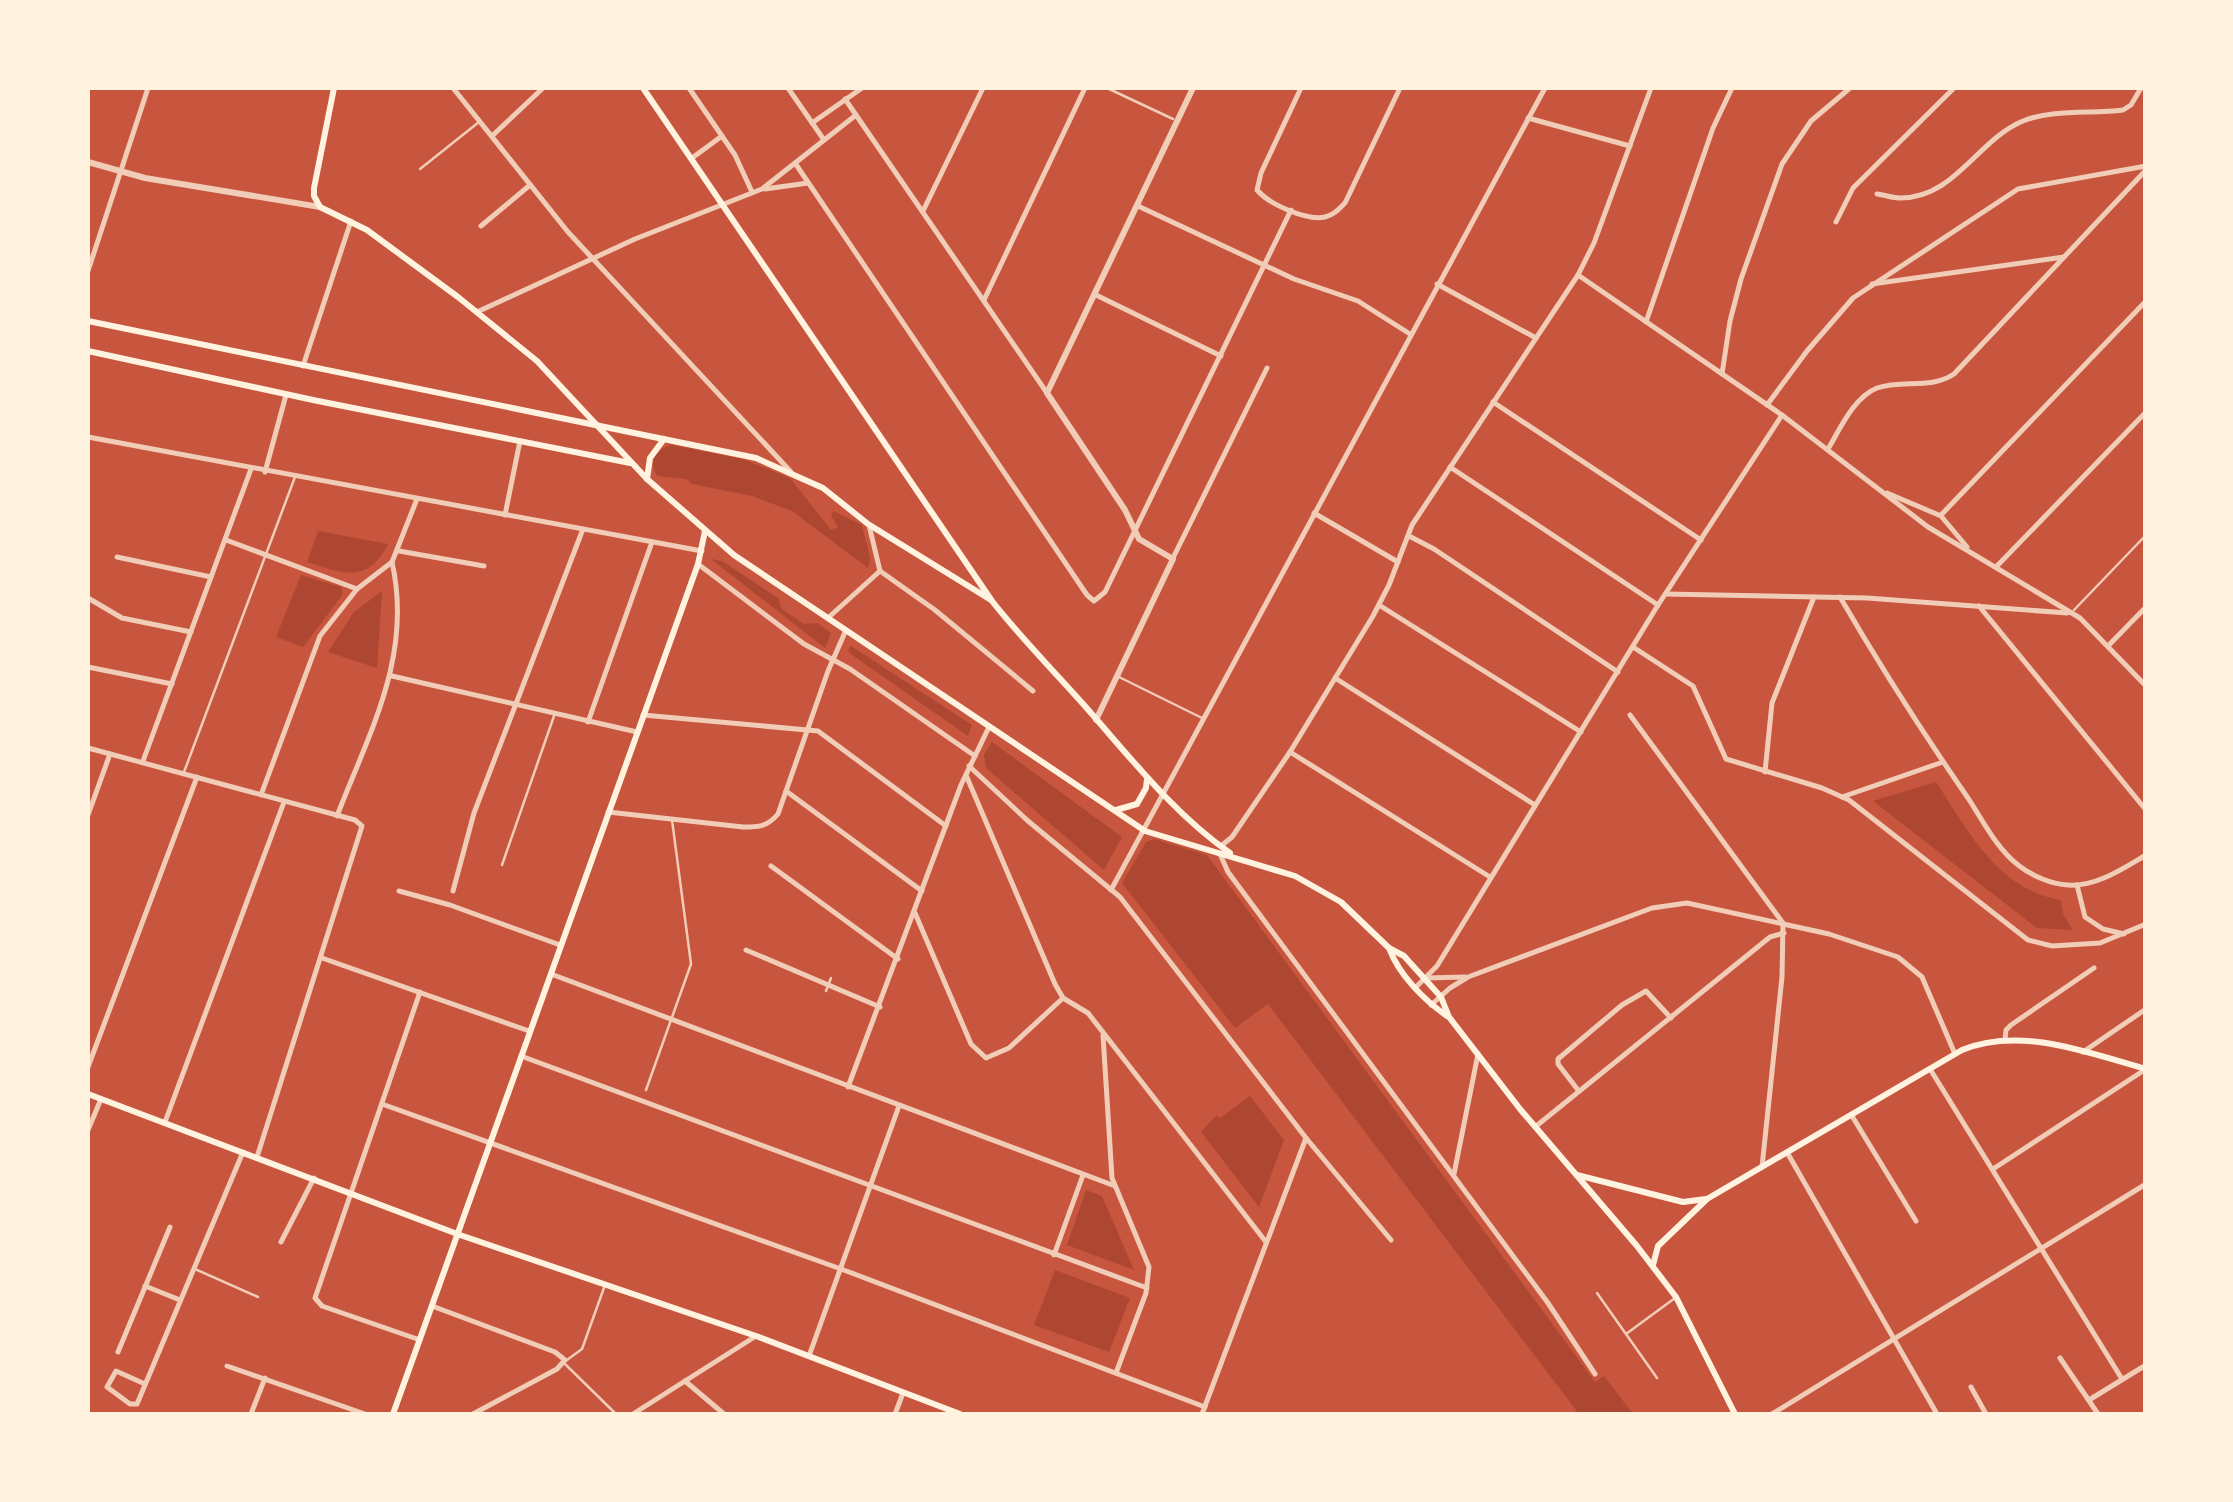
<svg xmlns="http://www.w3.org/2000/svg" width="2233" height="1502" font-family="Literata,serif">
	<rect width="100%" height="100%" fill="#c8553d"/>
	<g fill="#ae4732">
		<path d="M671 445 743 459 790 478 831 530 838 527 831 515 833 511 862 525 870 558 868 568 792 511 752 496 692 484 686 479 657 476C648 460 655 450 671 445Z"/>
		<path d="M318 531 388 544C367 585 342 573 307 562Z"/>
		<polygon points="711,559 722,561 778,598 782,609 804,624 817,623 831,633 825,648"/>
		<polygon points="301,575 341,587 343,594 303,647 276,637"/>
		<polygon points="382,591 377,668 328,652 354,612"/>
		<polygon points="851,646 972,725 968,736 852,655 848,651"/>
		<polygon points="992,742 1122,837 1104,870 986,768 984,755"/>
		<path d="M1936 782C1968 831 1998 890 2061 900L2063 914 2073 930 2037 928 1873 801Z"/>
		<polygon points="1154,839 1207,855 1595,1382 1604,1376 1633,1414 1579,1414 1268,1004 1235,1028 1122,883 1146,842"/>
		<polygon points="1250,1096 1284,1140 1259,1207 1201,1132 1217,1115 1220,1118"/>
		<polygon points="1086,1190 1102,1196 1134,1270 1067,1245"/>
		<polygon points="1055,1270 1130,1298 1109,1352 1034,1325"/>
	</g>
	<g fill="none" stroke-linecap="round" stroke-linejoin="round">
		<g stroke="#f1ccb7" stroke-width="2.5">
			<polyline points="1107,88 1173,119"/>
			<polyline points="420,169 479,122"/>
			<polyline points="2074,610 2146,535"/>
			<polyline points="1119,677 1202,718"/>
			<polyline points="184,772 295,477"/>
			<polyline points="502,865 554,716"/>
			<polyline points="826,991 831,978"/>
			<polyline points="646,1090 691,964 672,820"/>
			<polyline points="195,1269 258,1297"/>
			<polyline points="1597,1293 1657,1378"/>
			<polyline points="1626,1334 1675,1298"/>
			<polyline points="567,1360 582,1349 605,1285"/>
			<polyline points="564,1363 616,1414"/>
		</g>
		<g stroke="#f1ccb7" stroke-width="5">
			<polyline points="453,88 568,232 791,472"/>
			<polyline points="689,88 735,155 752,192"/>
			<polyline points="788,88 824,140"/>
			<path d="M1301 88 1261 173 1257 190C1269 204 1306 221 1325 217 1334 215 1339 209 1345 203L1400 88"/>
			<polyline points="845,99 1047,393"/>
			<polyline points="1528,118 1630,146"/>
			<polyline points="812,123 862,88"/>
			<polyline points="492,136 543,88"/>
			<polyline points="692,158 722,136"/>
			<polyline points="795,163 1087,595 1094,601 1105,592 1291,210"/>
			<polyline points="765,189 808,183"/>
			<path d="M1877 194C1885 195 1893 198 1900 198 1955 198 1977 140 2023 121 2053 109 2091 114 2123 110L2131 105 2141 88"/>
			<polyline points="1138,206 1294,279 1358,301 1410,334"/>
			<polyline points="923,211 983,88"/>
			<polyline points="1836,222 1853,188 1954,88"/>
			<polyline points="481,226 530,185"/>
			<polyline points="88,271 148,88"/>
			<polyline points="1578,275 1782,415 1928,527 2080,618 2146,686"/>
			<polyline points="1437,284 1536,338"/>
			<polyline points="1872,284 2064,257"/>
			<polyline points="1096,295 1221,356"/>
			<polyline points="984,300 1085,88"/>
			<polyline points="477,312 635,239 762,189 856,115"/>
			<polyline points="1646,322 1713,128 1732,88"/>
			<polyline points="303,366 351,221"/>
			<polyline points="1722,374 1730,321 1741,279 1782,164 1811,121 1850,88"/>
			<polyline points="1493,402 1701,540"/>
			<polyline points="1767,405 1807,351 1853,298 2018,189 2146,166"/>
			<polyline points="88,437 702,551"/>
			<path d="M1828 449C1840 429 1854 397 1877 388 1903 379 1930 390 1954 374L2146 170"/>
			<polyline points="1450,467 1658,605"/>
			<polyline points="265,472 286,395"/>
			<polyline points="1887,493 1941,516 1967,547"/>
			<polyline points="1314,513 1398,562"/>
			<polyline points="505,515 520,441"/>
			<polyline points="1941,515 2146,301"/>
			<polyline points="869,525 880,571"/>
			<polyline points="1409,536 1434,549 1618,672"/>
			<polyline points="226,540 357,589"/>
			<polyline points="399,551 484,566"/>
			<polyline points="117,557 211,577"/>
			<polyline points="1173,558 1267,368"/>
			<polyline points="698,564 804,644 850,669 975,756"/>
			<polyline points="1996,567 2146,412"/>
			<polyline points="880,571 935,610 1033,691"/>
			<polyline points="1666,594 1867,598 2067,613"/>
			<path d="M1840 597C1880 666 1923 733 1968 798 1983 821 1997 849 2018 865 2032 876 2051 884 2068 885 2096 887 2122 869 2146 855"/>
			<polyline points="88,598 122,618 191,632"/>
			<polyline points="1379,605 1581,732"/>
			<polyline points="1979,606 2146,810"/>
			<polyline points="829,617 880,571"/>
			<polyline points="2108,646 2146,607"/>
			<polyline points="1633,647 1693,686 1726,759 1822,788 1849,800 2028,940 2052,946 2100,943 2146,924"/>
			<polyline points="88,667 172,684"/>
			<polyline points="392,676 637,732"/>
			<polyline points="1335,678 1535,805"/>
			<polyline points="643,715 818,731 946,826"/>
			<polyline points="1630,715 1783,923 1782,977 1762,1167"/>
			<polyline points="588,722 652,542"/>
			<polyline points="88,748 355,820 362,826 257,1157"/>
			<polyline points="1290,752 1490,877"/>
			<polyline points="143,761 251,469"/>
			<polyline points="969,766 1028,821 1120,897 1306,1138 1391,1240"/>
			<polyline points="1765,772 1772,703 1814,597"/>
			<polyline points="966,775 1055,984 1063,998 1088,1013 1266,1242"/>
			<polyline points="786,791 922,891"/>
			<polyline points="261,795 320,636 357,589 392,562 417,499"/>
			<polyline points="1842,797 1943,762"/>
			<path d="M608 812 743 827C759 827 767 827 778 814L828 671 846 630"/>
			<polyline points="88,815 110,754"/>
			<path d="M337 816C370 731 413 655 392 562"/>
			<polyline points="1221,846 1232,837 1290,752 1373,616 1389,585 1412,525 1578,275 1594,243 1651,88"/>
			<polyline points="1220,854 1228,872 1548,1303 1595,1374"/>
			<polyline points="771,866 898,959"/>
			<polyline points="2077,885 2085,917 2103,929 2124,934"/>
			<polyline points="1111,890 1545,88"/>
			<polyline points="399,891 450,905 560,945"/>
			<polyline points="453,891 474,813 583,529"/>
			<polyline points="915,913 971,1044 986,1058 1009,1048 1063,998"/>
			<polyline points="746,950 880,1007"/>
			<polyline points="322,958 529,1031"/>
			<polyline points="551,974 1115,1186"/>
			<polyline points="1426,978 1465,977"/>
			<polyline points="1416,987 1437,966 1658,605 1782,415"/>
			<polyline points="420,992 315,1298 322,1306 420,1340"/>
			<polyline points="1431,1005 1450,988 1468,977 1652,908 1687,903 1829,934 1898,957 1922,977 1955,1054"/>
			<polyline points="1103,1035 1112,1178 1149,1267 1146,1293 1116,1373"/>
			<polyline points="2005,1040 2006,1030 2011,1025 2094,968"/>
			<polyline points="2083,1052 2146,1009"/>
			<polyline points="521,1056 1147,1288"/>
			<polyline points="88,1067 197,777"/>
			<polyline points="1930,1069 2122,1379"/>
			<polyline points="848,1087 961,785 989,727"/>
			<polyline points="1578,1090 1558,1064 1558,1059 1622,1005 1646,991 1671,1018"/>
			<polyline points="382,1104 841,1269 1205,1407"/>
			<polyline points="1852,1116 1916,1221"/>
			<polyline points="165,1122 284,802"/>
			<polyline points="1535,1127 1770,937 1784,933"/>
			<polyline points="88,1130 101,1099"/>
			<polyline points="1788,1154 1937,1414"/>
			<polyline points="1993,1169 2146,1069"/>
			<polyline points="1454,1174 1478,1054"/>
			<polyline points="281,1242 314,1178"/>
			<polyline points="1054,1255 1083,1175"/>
			<polyline points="145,1286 180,1300"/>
			<polyline points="432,1306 555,1352 565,1360 557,1369 473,1414"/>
			<polyline points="118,1352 170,1227"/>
			<polyline points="809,1356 899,1106"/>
			<polyline points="2060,1358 2098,1414"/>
			<polyline points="227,1366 365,1414"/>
			<polyline points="685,1381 724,1414"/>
			<polyline points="145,1384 116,1371 107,1387 130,1404 137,1404 243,1152"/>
			<polyline points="1971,1387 1986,1414"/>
			<polyline points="2089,1400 2146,1365"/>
			<polyline points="251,1414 265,1378"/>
			<polyline points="633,1414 756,1336"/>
			<polyline points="895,1414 903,1393"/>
			<polyline points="1202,1414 1306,1138"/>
			<polyline points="1772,1414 2146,1184"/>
		</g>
		<g stroke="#f1ccb7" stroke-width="6">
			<polyline points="88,162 145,178 320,207"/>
			<polyline points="1096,720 1173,559 1139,539 1125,510 1047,393 1193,88"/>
		</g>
		<g stroke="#fff3e0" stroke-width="6">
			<polyline points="334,88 314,188 314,196 320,207 367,230 458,297 537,361 647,479 734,555 1145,831 1295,876 1341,902 1389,948 1404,956 1441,997 1449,1017 1520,1109 1637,1246 1676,1297 1735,1414"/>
			<path d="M643 88 992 601C1021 638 1053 670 1084 705 1130 757 1173 813 1230 853"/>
			<polyline points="88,321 756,458 823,488 868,524 991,600"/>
			<polyline points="88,351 313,400 630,463"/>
			<polyline points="647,479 650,458 664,439"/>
			<polyline points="1116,810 1137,804 1146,788 1147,779"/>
			<path d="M1389 948C1399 975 1424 1000 1447 1016"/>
			<polyline points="88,1094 460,1235 756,1336 960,1414"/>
			<polyline points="1577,1175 1683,1202 1706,1199"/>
			<path d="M1653 1265 1658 1246 1707 1199 1962 1050C2021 1026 2088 1053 2146 1069"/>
			<polyline points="393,1414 698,564 705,531"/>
		</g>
	</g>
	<rect width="2233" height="1502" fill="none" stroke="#fff3e0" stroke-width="180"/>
</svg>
